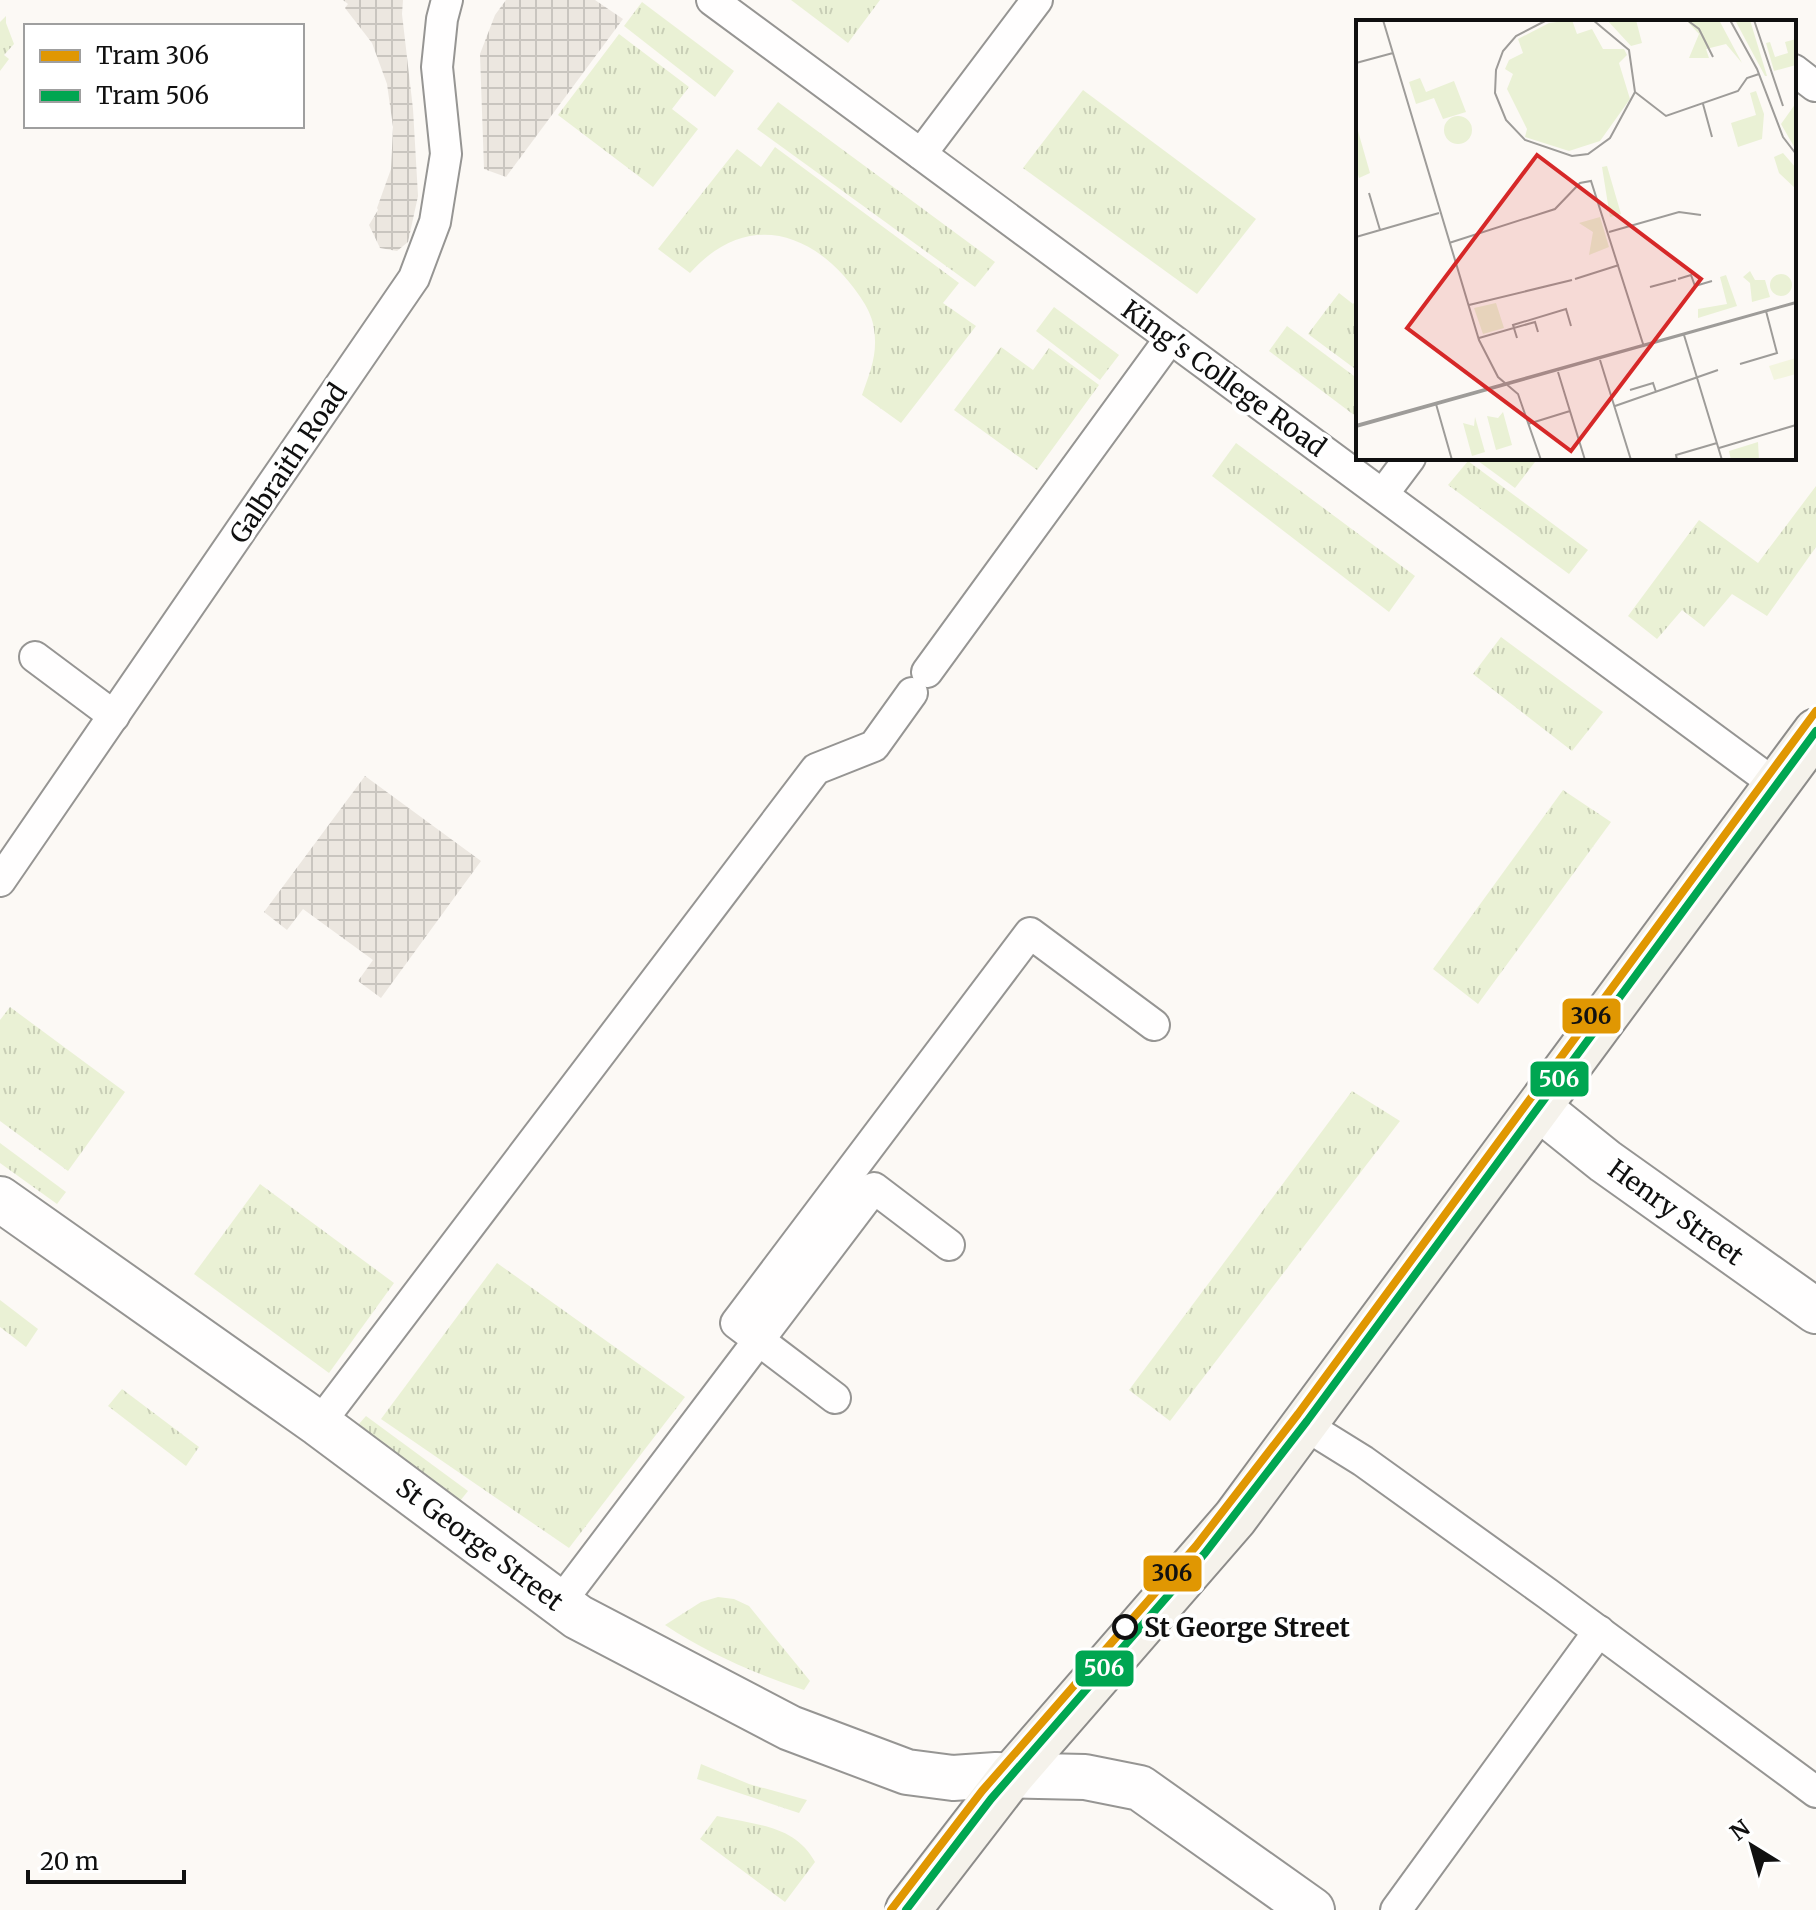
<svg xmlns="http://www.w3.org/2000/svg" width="1816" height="1910" font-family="Merriweather,serif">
	<defs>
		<pattern id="grass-tufts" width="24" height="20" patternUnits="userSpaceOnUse" patternTransform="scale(2)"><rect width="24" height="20" fill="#eaf1d5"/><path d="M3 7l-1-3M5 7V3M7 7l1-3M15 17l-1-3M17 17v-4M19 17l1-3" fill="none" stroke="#c8ceb6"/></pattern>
		<pattern id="plaza-grid" width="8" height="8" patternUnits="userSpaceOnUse" patternTransform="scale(2)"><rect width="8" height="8" fill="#ece7e0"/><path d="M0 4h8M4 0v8" fill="none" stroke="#c9c5bf"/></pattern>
	</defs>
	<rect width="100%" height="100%" fill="#fcf9f5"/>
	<g fill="url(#grass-tufts)">
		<polygon points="791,0 880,0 848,43"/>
		<polygon points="642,2 734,71 715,97 624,26"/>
		<polygon points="6,16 6,23 14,44 4,55 9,59 0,71 0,22"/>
		<polygon points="619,34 689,87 672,109 698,129 653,187 558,115"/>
		<polygon points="1083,90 1256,219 1197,294 1023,168"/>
		<polygon points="778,102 995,262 975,287 757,129"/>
		<path d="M775 147 959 283 943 303 976 326 901 423 862 395C870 372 878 354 874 329 872 310 856 290 844 276 797 224 738 219 690 273L658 249 737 149 761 167Z"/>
		<polygon points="1339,293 1353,304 1358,298 1358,371 1308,334"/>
		<polygon points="1054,307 1119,355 1100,380 1036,331"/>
		<polygon points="1287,326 1358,379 1358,418 1269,351"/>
		<polygon points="1001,347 1033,370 1049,348 1099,385 1037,470 954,410"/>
		<polygon points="1236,443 1415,576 1389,612 1212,476"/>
		<polygon points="1474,458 1538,458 1515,488"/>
		<polygon points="1468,461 1588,550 1569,574 1448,485"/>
		<polygon points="1816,486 1816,547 1767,616 1732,594 1704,627 1682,610 1657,639 1628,616 1699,520 1758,563"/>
		<polygon points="1501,637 1603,712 1572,751 1473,674"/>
		<polygon points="1563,790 1611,822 1478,1004 1433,969"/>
		<polygon points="10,1007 125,1092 68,1171 0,1121 0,1020"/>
		<polygon points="1352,1091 1400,1121 1170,1421 1129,1390"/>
		<polygon points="0,1143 66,1192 57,1204 0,1163"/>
		<polygon points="260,1184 394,1283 329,1373 194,1274"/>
		<polygon points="497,1263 685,1397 569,1548 381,1419"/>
		<polygon points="0,1300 38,1329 26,1347 0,1327"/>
		<polygon points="122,1389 199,1447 186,1466 108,1406"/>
		<polygon points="366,1416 468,1491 460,1501 358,1425"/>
		<path d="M718 1597 734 1599 749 1606 810 1681 804 1690C756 1674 707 1653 665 1625L701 1602Z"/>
		<polygon points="701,1764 749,1784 807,1800 799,1813 697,1779"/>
		<path d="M717 1816C756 1825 795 1825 815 1862L785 1902 700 1839Z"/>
	</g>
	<g fill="url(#plaza-grid)">
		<polygon points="343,0 403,0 402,14 413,109 418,196 408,242 397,251 380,248 369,225 378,210 377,208 391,169 393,127 387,84 372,43 345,8 348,4"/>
		<polygon points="506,0 595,0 623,19 506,177 484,169 480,54 495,15"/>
		<polygon points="365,776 481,861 381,998 358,981 373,960 303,909 287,930 264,912"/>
	</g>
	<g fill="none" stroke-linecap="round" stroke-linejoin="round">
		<defs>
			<g id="service">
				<polyline points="712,0 1776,785"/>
				<polyline points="1794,70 1815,86 1816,84"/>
				<polyline points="921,154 1037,0"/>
				<polyline points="1383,494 1410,458"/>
				<polyline points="35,657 114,716"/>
				<polyline points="927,672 1169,340"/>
				<polyline points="0,881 414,278 435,222 446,154 437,67 442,19 447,0"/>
				<polyline points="835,1398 736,1323 1030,933 1154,1025"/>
				<polyline points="319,1424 816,769 874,746 912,693"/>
				<polyline points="1305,1425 1363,1461 1548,1594 1816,1792"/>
				<polyline points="559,1604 874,1188 949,1245"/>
				<polyline points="1396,1910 1599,1631"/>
			</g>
			<polyline id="minor" points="1539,1108 1605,1161 1816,1311"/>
			<polyline id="tertiary" points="0,1199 319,1424 578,1617 790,1728 907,1772 953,1778 996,1775 1085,1777 1140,1788 1312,1910"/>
			<polyline id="secondary" points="908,1910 1012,1775 1235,1518 1816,731"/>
		</defs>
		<use href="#service" stroke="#969593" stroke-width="34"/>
		<use href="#minor" stroke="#969593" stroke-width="48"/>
		<use href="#tertiary" stroke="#969593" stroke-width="48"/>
		<use href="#secondary" stroke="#8d8c8a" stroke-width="48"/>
		<use href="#service" stroke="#fffefe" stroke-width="30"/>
		<use href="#minor" stroke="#fffefe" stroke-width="44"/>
		<use href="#tertiary" stroke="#fffefe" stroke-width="44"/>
		<use href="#secondary" stroke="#f5f2eb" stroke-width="44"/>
		<defs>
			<polyline id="tram-1" points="891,1910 982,1791 1196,1546 1298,1414 1816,711"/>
			<polyline id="tram-2" points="906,1910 991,1799 1205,1553 1307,1421 1816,731"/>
		</defs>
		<use href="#tram-1" stroke="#fff" stroke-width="14"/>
		<use href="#tram-2" stroke="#fff" stroke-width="14"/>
		<use href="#tram-1" stroke="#e09702" stroke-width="8"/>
		<use href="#tram-2" stroke="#00a651" stroke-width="8"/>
	</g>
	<circle fill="#fff" stroke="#101010" stroke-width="4" cx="1125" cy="1627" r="11"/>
	<g text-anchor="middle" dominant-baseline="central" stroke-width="8" stroke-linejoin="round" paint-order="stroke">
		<g font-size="26" fill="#101010" stroke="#fff">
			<text transform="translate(1224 378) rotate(36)">King's College Road</text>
			<text transform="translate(288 463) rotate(-56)">Galbraith Road</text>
			<text transform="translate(1676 1212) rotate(36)">Henry Street</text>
			<text transform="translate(480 1544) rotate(37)">St George Street</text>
		</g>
		<g font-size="26" font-weight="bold" fill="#101010" stroke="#fff" text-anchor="start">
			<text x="1144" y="1627">St George Street</text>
		</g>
	</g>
	<g transform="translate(1356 20)">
		<rect width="440" height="440" fill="#fcf9f5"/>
		<path d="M251 0H280L286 23 275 26ZM330 0H363L386 43 370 24 350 29 353 38H333L343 14ZM64 58 70 72 98 61 110 92 87 99 78 78 60 84 53 62ZM400 71 408 94 406 119 382 127 375 103 400 95 394 73ZM88 110a14 14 0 1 1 28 0a14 14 0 1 1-28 0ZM0 104 14 153 3 158 0 148ZM427 133 440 148V169L423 153 418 137ZM251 146 265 194 254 197 246 147ZM244 197 253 227 233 235 237 212 223 203ZM394 251 399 260H409L414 277 396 282 394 263 387 257ZM414 265a11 11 0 1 1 22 0a11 11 0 1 1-22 0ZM370 255 381 286 342 298V289L371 284 364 257ZM140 283 148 308 127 314 118 288ZM147 392 156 425 140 430 131 396 142 398ZM119 397 129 432 116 436 107 403 118 406Z" fill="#eaf1d5"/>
		<path d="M216 0 221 14 236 9 247 29H268L271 35 263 43 274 79 244 121 213 131 169 117 171 109 151 69 157 54 149 49 153 40 167 33 162 19 193 3ZM379 0H394L411 56H409ZM440 19V45L418 51 410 23 414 22 419 37 432 33 429 22ZM440 83V130L425 104ZM402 422 403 440H375L373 431Z" fill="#eaf1d5"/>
		<path d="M440 338V354L418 360 413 346Z" fill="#f3f5df"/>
		<path fill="none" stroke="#9e9c99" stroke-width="2" d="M27 0 123 320 142 357 162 374 185 440M191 0 160 16 147 31 140 50 139 73 150 100 169 120 216 136 232 134 254 118 279 72 273 30 237 0M331 0 343 9 357 37M374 0 401 49 427 117 440 134M398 0 427 86M0 43 37 33M279 72 310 96 382 71 391 58 403 54M347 84 356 117M13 173 24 210M253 212 323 192 345 195M0 217 83 193M93 223 199 189 224 163 235 161 288 327M219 259 263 245M322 259 335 255 339 266 356 261M294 267 320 260M113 285 216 260M328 315 366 440M123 318 179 302 182 312M161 318 157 305 210 289 215 306M244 340 275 440M384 344 421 333 410 291M202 352 229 440M274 370 297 363 300 372M80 384 96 440M259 386 362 350M172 404 214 391M0 405 440 282M0 407 440 283M363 428 440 405M321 440 320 435 361 423"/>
		<path fill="#d62828" fill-opacity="0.15" stroke="#d62828" stroke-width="4" d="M181 135 345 259 215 431 51 308Z"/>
		<rect width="440" height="440" fill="none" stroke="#101010" stroke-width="4"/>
	</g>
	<g stroke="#fff" stroke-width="3">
		<rect x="1561" y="997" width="61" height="38" rx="8" fill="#e09702"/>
		<rect x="1529" y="1060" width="61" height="38" rx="8" fill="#00a651"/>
		<rect x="1142" y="1554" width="61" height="39" rx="8" fill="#e09702"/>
		<rect x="1074" y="1649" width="61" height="39" rx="8" fill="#00a651"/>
	</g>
	<g font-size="22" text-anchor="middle" font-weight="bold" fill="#fff">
		<text x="1559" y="1087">506</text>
		<text x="1104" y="1676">506</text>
	</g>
	<g font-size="22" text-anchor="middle" font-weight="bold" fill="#111">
		<text x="1591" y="1024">306</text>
		<text x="1172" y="1581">306</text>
	</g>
	<rect x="24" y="24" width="280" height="104" fill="#ffffff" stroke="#9f9f9f" stroke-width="2"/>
	<rect x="40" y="50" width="40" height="12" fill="#e09702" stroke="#9f9f9f" stroke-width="2"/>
	<text x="96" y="64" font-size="24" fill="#101010">Tram 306</text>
	<rect x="40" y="90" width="40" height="12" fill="#00a651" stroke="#9f9f9f" stroke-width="2"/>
	<text x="96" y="104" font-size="24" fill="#101010">Tram 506</text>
	<g transform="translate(1752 1846) rotate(323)" stroke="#ffffff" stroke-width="6" paint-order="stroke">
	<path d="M0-6L14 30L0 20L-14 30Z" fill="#101010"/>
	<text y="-12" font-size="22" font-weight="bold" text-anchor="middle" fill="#101010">N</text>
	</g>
	<path d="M28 1870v12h156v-12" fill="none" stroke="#101010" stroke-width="4"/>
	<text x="40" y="1870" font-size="24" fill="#101010" stroke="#ffffff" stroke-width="6" paint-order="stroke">20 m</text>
</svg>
